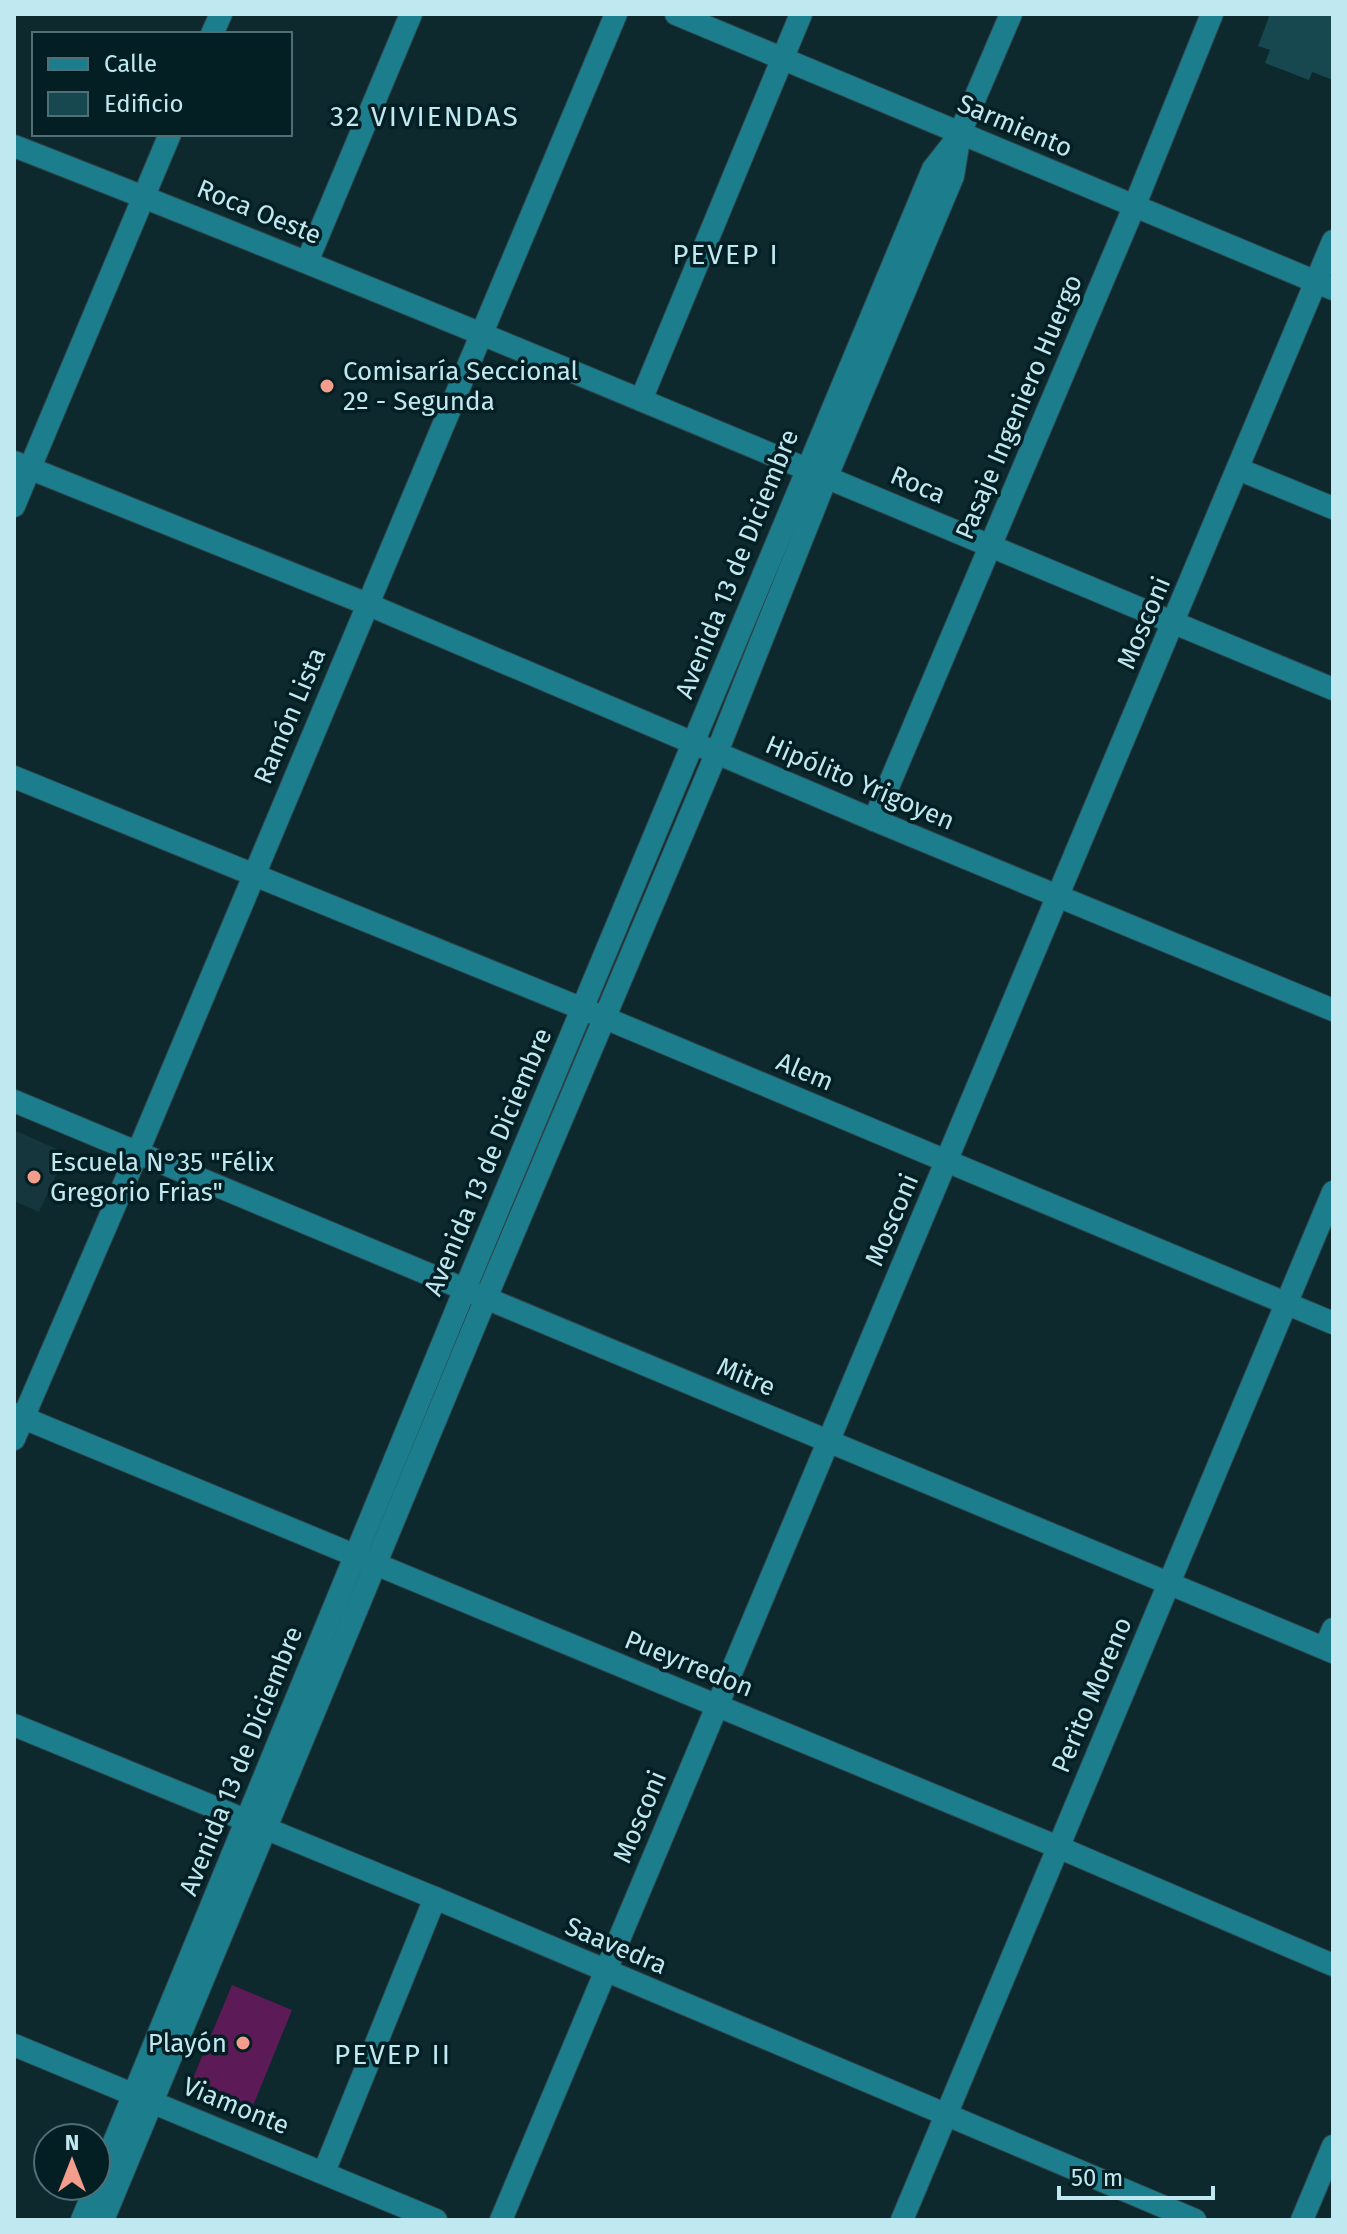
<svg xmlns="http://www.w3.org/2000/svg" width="1347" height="2234" font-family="'Fira Sans',sans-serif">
	<rect width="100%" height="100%" fill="#0d292e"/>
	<polygon fill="#15363c" points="14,1130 66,1153 39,1212 14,1201"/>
	<polygon fill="#5c1a57" points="232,1985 292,2010 250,2113 202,2094 194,2076"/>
	<polygon fill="#17474f" points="1270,14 1333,14 1333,80 1312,72 1309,80 1265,63 1270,50 1258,46"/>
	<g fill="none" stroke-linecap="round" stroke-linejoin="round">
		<defs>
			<g id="minor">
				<polyline points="676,14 1333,289"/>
				<polyline points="212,34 221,14"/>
				<path d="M14 146C457 319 894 507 1333 689"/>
				<polyline points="307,262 411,14"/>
				<polyline points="641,400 801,14"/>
				<polyline points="14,462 367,604 874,820 1333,1010"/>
				<polyline points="1238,469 1333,508"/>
				<polyline points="14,506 170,134"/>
				<polyline points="14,777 605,1018 1333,1323"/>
				<polyline points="874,820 1134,207 1212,14"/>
				<polyline points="14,1101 1333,1652"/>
				<polyline points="14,1414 1058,1847 1333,1965"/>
				<polyline points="14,1439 137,1154 616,14"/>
				<polyline points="1325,1648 1333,1629"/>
				<polyline points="14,1725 435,1898 1195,2220"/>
				<polyline points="14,2045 436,2220"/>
				<polyline points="324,2172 435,1898"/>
				<polyline points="501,2220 1333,241"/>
				<polyline points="902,2220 1333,1192"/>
				<polyline points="1302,2220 1333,2146"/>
			</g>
			<g id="tertiary">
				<polyline points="82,2220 465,1289 933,169 959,136"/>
				<polyline points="103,2220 486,1298 717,752 827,476 953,176 960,133 1011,14"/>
			</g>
		</defs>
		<use href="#minor" stroke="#2e454b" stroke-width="24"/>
		<use href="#tertiary" stroke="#2e454b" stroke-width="24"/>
		<use href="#minor" stroke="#1c7d8d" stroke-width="22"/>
		<use href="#tertiary" stroke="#1c7d8d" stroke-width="22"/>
	</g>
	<g fill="#f49d8c" stroke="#031f24" stroke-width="3">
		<circle cx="327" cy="386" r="8"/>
		<circle cx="34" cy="1177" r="8"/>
		<circle cx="243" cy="2043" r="8"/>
	</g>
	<g text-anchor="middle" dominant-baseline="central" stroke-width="7" stroke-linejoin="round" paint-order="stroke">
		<g font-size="26" fill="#c0e8f1" stroke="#031f24">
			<text transform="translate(1015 126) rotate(23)">Sarmiento</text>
			<text transform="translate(259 212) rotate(22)">Roca Oeste</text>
			<text transform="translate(1019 407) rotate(-67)">Pasaje Ingeniero Huergo</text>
			<text transform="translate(918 485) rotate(23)">Roca</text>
			<text transform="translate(737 564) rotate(-68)">Avenida 13 de Diciembre</text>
			<text transform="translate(1144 623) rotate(-67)">Mosconi</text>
			<text transform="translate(290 716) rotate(-67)">Ramón Lista</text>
			<text transform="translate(860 783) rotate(23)">Hipólito Yrigoyen</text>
			<text transform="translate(805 1072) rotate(23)">Alem</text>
			<text transform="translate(488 1162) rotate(-67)">Avenida 13 de Diciembre</text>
			<text transform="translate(892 1220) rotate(-67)">Mosconi</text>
			<text transform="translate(746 1377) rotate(23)">Mitre</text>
			<text transform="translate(689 1664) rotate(22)">Pueyrredon</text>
			<text transform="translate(1092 1695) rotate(-67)">Perito Moreno</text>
			<text transform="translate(241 1761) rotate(-68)">Avenida 13 de Diciembre</text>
			<text transform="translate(640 1817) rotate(-67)">Mosconi</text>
			<text transform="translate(616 1946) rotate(23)">Saavedra</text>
			<text transform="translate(236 2106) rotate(22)">Viamonte</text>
		</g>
		<g font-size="26" fill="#c0e8f1" stroke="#031f24" text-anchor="start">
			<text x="343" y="371">Comisaría Seccional<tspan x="343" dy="30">2º - Segunda</tspan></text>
			<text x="50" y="1162">Escuela N°35 "Félix<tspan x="50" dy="30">Gregorio Frias"</tspan></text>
			<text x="227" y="2043" text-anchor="end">Playón</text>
		</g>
		<g font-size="28" letter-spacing="2" fill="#c0e8f1" stroke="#031f24">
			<text x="425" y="116">32 VIVIENDAS</text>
			<text x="726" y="254">PEVEP I</text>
			<text x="393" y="2054">PEVEP II</text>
		</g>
	</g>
	<rect width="1347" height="2234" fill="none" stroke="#c0e8f1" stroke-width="32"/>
	<rect x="32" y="32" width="260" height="104" fill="#031f24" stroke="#4f6f76" stroke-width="2"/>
	<rect x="48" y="58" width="40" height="12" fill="#1c7d8d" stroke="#4f6f76" stroke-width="2"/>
	<text x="104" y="72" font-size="24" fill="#c0e8f1">Calle</text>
	<rect x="48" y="92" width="40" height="24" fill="#17474f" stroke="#4f6f76" stroke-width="2"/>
	<text x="104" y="112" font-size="24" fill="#c0e8f1">Edificio</text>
	<g transform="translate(72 2162)"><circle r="38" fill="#031f24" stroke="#4f6f76" stroke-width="2"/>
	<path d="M0-6L14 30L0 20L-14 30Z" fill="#f49d8c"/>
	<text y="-12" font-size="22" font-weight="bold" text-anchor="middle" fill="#c0e8f1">N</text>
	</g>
	<path d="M1059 2186v12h154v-12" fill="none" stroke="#c0e8f1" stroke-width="4"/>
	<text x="1071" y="2186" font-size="24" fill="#c0e8f1" stroke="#031f24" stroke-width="6" paint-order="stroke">50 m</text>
</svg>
